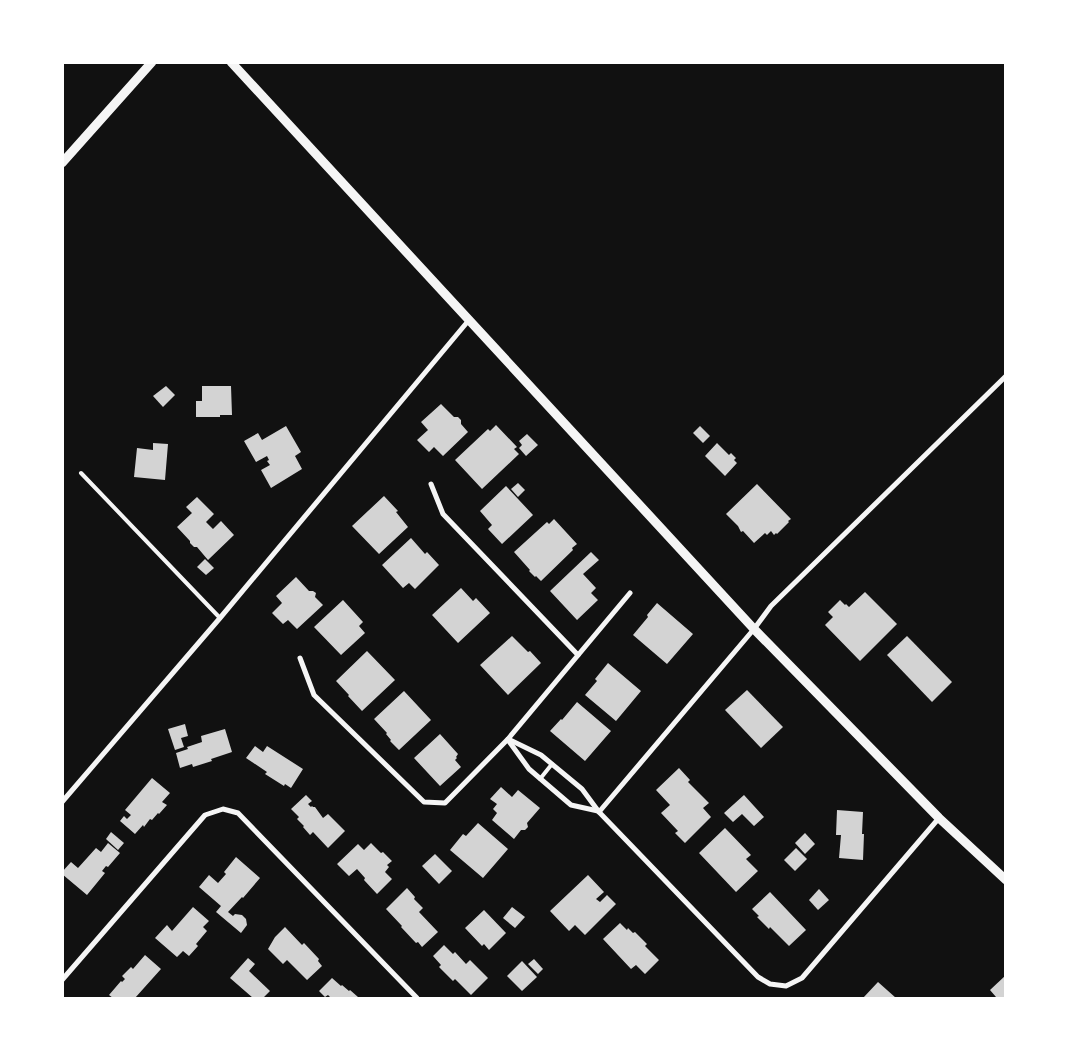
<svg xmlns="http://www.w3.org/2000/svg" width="1068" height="1061" font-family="'Alegreya Sans',sans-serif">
	<rect width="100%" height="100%" fill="#111"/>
	<g fill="#d3d3d3">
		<polygon points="166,386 175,395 163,407 153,396"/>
		<polygon points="202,386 231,386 232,415 220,415 220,417 196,417 196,401 202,401"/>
		<polygon points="441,404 454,417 458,417 461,420 461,424 468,432 443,456 434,447 429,452 417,440 428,430 421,422"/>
		<polygon points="496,425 517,447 514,449 519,454 482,489 455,460 488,429 490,431"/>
		<polygon points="286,426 301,452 295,456 302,469 271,488 261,470 270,465 267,461 269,460 267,456 256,462 244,441 258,433 262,440"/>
		<polygon points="700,426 710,436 703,443 693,433"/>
		<polygon points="527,434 538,445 526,456 519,448 522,445 519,441"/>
		<polygon points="153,443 168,444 165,480 134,477 137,448 153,450"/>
		<polygon points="717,443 729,455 731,453 736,458 734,460 737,463 725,476 705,456"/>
		<polygon points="518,483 525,490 518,497 511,489"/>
		<polygon points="757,484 791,519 788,521 789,522 777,534 776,533 774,535 771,531 767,535 765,533 754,543 743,531 741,532 738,526 726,514"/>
		<polygon points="506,486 533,515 502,544 488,529 492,525 480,511"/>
		<polygon points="384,496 398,511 396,512 408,527 379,554 352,526"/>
		<polygon points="197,497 214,514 206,522 213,529 221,521 234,535 208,560 197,547 194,547 190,543 190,541 177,527 192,513 186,507"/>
		<polygon points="554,519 577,544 572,548 573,550 541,581 536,576 535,577 529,571 530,570 514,552 547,522 549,524"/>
		<polygon points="411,538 425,554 427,552 439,565 415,589 409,583 403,588 382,565"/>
		<polygon points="591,552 599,560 583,574 596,588 591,593 598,600 577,620 550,591"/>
		<polygon points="205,559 214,568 206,575 197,567"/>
		<polygon points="296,577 309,591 313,591 316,593 315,597 323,605 297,629 288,620 283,624 272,613 282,603 276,596"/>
		<polygon points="461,588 473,601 476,598 490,613 458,643 432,615"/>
		<polygon points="865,592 897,624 860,661 825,625 833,617 828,612 840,600 845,605 846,604 849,607"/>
		<polygon points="343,600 363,622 359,626 365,633 341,655 314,627"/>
		<polygon points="657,603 693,634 667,664 633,635 648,617 647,615"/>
		<polygon points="512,636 528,652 530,651 541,663 508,695 480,665"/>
		<polygon points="907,636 952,682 932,702 887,655"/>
		<polygon points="367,651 395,680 362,711 348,696 349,695 336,681"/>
		<polygon points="608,663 641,691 616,721 585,695 597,681 595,679"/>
		<polygon points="747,690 783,727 761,748 725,710"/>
		<polygon points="404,691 431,720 399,750 390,741 391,740 386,734 387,733 374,719"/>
		<polygon points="577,702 611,731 585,761 550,731 561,719 562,720"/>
		<polygon points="185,724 188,736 181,738 184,747 175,750 168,729"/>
		<polygon points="225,729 232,752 211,759 212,761 193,767 192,764 180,768 176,753 188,749 187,747 202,742 201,736"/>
		<polygon points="440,734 458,754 456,757 457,758 455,760 461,767 440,786 414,758"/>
		<polygon points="255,746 263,752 267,746 303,769 291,788 285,784 284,786 265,774 267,772 246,758"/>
		<polygon points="679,768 690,780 688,782 709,803 703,808 711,817 685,843 675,833 678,831 661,813 670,805 656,790"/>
		<polygon points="152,778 170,793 162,802 167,805 159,814 158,813 152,820 150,819 144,827 143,825 135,834 120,821 124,816 127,819 131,815 125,810"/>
		<polygon points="501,787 512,797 518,790 540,808 527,823 528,827 525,830 521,830 514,839 492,820 497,813 493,809 497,804 490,799"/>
		<polygon points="306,795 312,801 308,804 311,807 312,806 313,807 315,807 323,818 328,814 345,831 328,848 313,832 310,835 303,827 304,826 297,819 299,817 291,809"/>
		<polygon points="744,795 764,817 754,826 742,814 733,822 724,813"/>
		<polygon points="837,810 863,812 862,834 864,834 863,860 839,858 841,835 836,835"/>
		<polygon points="478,823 508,849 483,878 450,850 463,834 466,836"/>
		<polygon points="725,828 751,855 746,859 758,871 736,892 699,853"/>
		<polygon points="111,832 124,843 118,850 106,839"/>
		<polygon points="805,833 815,844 805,854 795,843"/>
		<polygon points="108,843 120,853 108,867 106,866 102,871 105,873 87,895 62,874 62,872 71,862 78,868 96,848 101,852"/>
		<polygon points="371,843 381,853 383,852 392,861 387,865 389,867 385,872 392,879 377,894 364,880 365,878 357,869 349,876 337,864 358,844 364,850"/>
		<polygon points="796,848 807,859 795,871 784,860"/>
		<polygon points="435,854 452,871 439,884 422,866"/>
		<polygon points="236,857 260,878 243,898 242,897 228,912 233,916 235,914 242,915 246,919 247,925 241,933 216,912 221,906 199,887 209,875 218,883 226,874 224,872"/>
		<polygon points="588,875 604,892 596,899 600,902 607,895 616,904 585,935 575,925 569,931 550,911"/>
		<polygon points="407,888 415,897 414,899 423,908 419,912 438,932 422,947 418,942 416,943 401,927 402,926 386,909"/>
		<polygon points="819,889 829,900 818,910 809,900"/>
		<polygon points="770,892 806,930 789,946 770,927 769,929 757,917 759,916 752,909"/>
		<polygon points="193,907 209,921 203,927 207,931 196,944 198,946 189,956 183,951 177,957 155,938 167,925 172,931"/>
		<polygon points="512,907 525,917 515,928 503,918"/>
		<polygon points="484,910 506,933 489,950 484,944 482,946 465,928"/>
		<polygon points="620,923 627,930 628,928 633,933 635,932 647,944 645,946 659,960 645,974 636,965 631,969 603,939"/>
		<polygon points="285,927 302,945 304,943 319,959 318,961 322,966 307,980 287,960 283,964 268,949 275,937"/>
		<polygon points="444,945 453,954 455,952 466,964 470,960 488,978 471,995 455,979 453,981 439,967 441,965 433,956"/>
		<polygon points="145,955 161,969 135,998 130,998 128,997 127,998 113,998 109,995 121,981 122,982 125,979 122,976 131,967 133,969"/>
		<polygon points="248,958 255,964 249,971 270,991 263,998 253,998 230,978"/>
		<polygon points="534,959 543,969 538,974 528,964"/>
		<polygon points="522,961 537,977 522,991 507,976"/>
		<polygon points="1006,975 1006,998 994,998 996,997 990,990"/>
		<polygon points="332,978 341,986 342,985 349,991 350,990 358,997 356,998 328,998 330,997 328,995 325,997 319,991"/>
		<polygon points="878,982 896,998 863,998"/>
	</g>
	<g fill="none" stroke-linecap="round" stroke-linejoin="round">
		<polyline stroke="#f5f5f5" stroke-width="2.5" points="1005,62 1006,63"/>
		<g stroke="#f5f5f5" stroke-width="4">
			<polyline points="81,473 220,618"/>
			<polyline points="540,779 552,764"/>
		</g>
		<g stroke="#f5f5f5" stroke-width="5">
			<polyline points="431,484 443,514 578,655"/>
			<polyline points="300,658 314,695 424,802 445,803 508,739 630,593"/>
			<polyline points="508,739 541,755 582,789 599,812 758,977 770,984 786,986 802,978 939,818"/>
			<polyline points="508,740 529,769 571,805 598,811"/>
			<polyline points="62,802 220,618 469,320"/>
			<polyline points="599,812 754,629 771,606 1006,376"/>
			<polyline points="62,980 205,815 223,809 238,813 417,998"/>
		</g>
		<g stroke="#f5f5f5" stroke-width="9">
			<polyline points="231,62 754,629 939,818 1006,880"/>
			<polyline points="62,163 152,62"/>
		</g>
	</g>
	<rect width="1068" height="1061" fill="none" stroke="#ffffff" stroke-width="128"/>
</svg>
